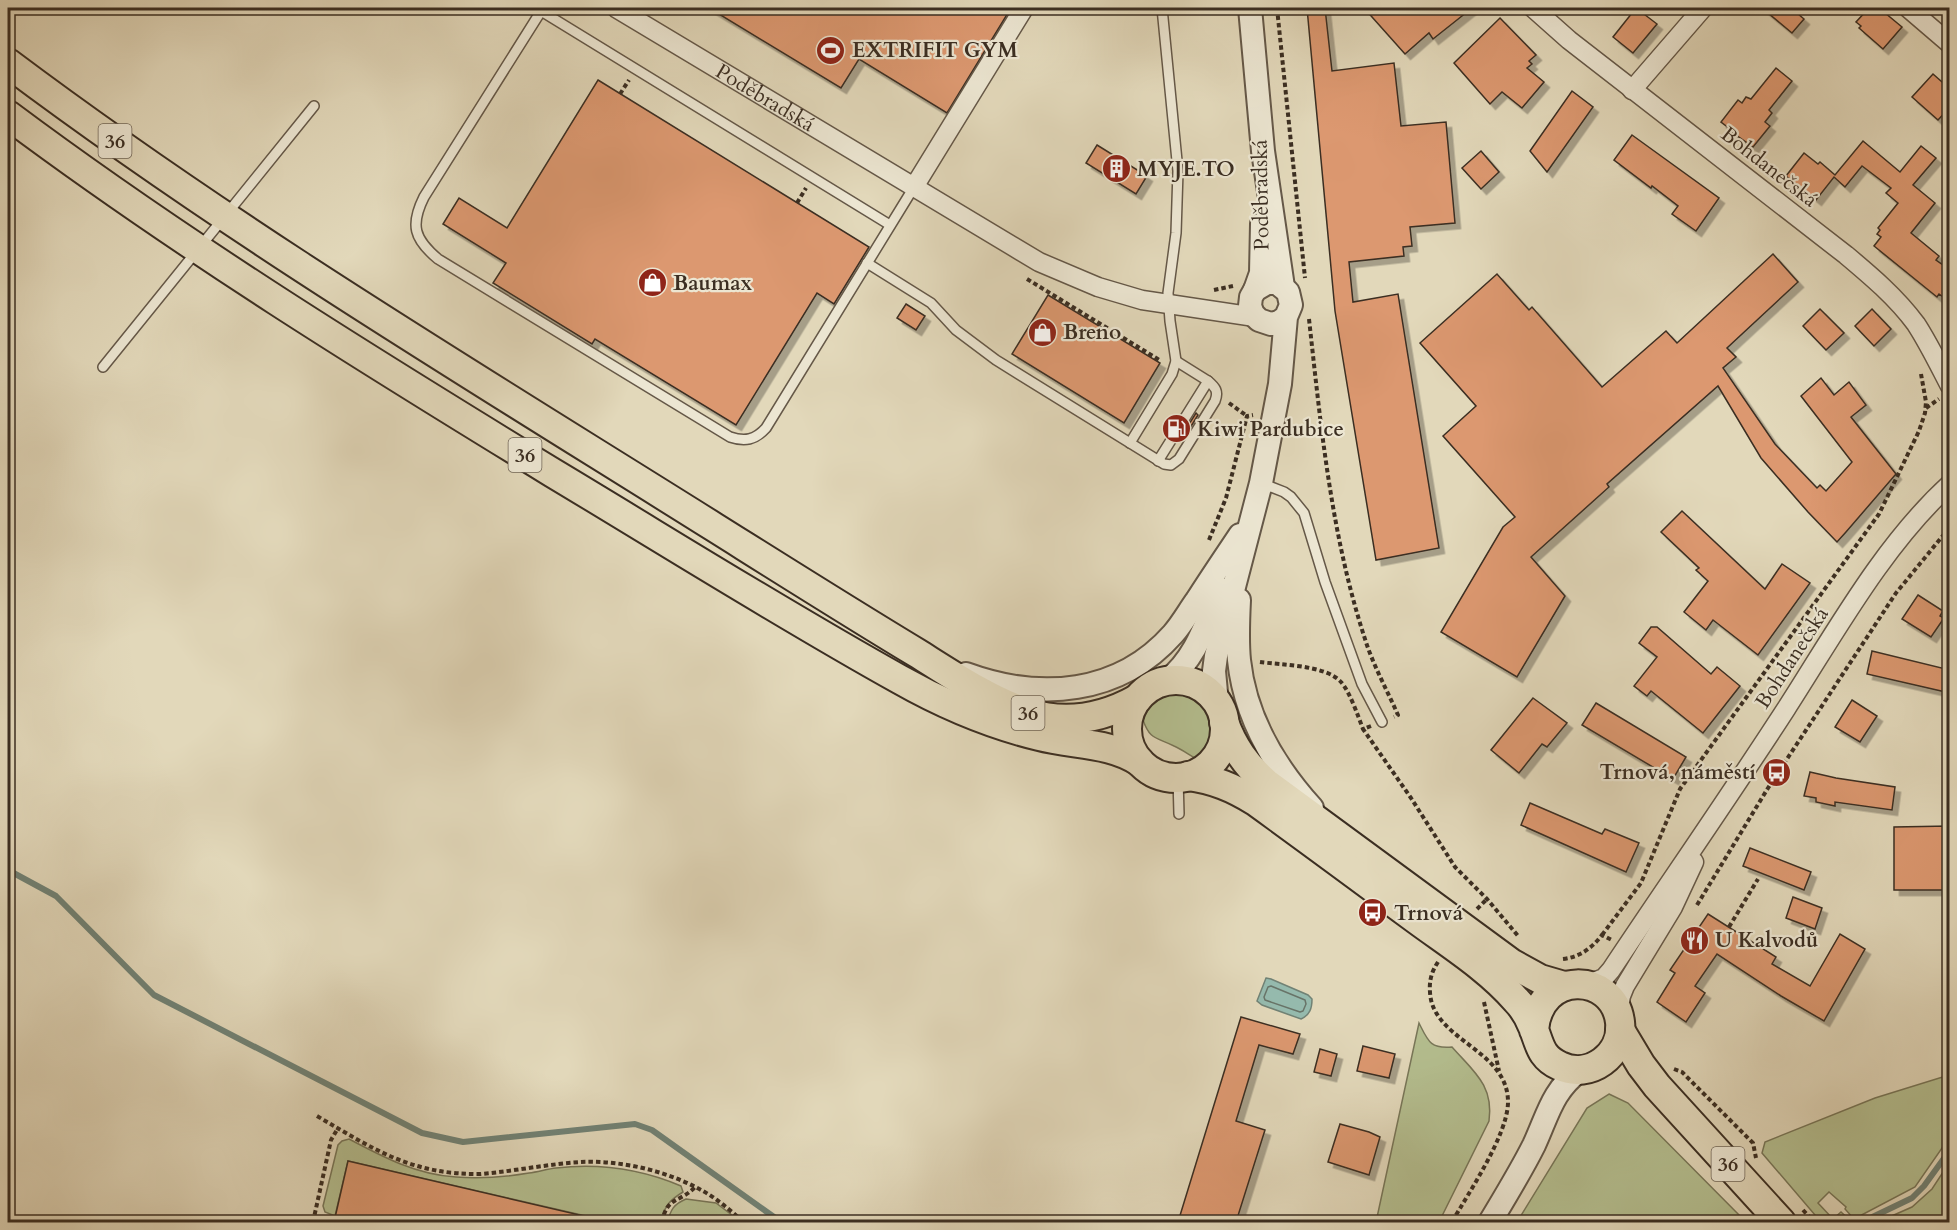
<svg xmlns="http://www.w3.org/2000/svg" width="1957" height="1230" font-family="Cardo,serif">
	<defs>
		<filter id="shadow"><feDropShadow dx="5.5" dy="5.5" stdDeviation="0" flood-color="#0004"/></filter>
	</defs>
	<rect width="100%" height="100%" fill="#e2d8ba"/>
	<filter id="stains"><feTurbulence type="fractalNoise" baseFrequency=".00333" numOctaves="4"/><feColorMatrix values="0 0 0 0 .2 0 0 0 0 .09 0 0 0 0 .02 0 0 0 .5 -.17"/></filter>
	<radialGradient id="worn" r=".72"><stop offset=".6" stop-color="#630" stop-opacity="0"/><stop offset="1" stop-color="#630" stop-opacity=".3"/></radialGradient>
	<g fill="#b4be8f" stroke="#787658" stroke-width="1.5">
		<path d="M1177 694C1212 699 1223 736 1195 758 1188 754 1181 749 1174 746 1156 737 1150 740 1143 720 1149 703 1160 696 1177 694Z"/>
		<path d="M1419 1023C1428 1041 1430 1049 1452 1047 1473 1071 1494 1085 1489 1121L1439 1222H1376Z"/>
		<polygon points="1949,1075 1949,1138 1915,1187 1854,1219 1845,1209 1846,1207 1829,1192 1818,1203 1833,1219 1841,1212 1852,1222 1821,1222 1762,1153 1765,1142 1875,1098"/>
		<polygon points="1609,1094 1628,1103 1746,1222 1517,1222 1587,1108"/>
		<path d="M349 1139C383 1157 417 1175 456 1177 480 1179 505 1177 529 1173 538 1172 547 1169 556 1168 599 1163 641 1169 681 1186L683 1192C670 1200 665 1205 661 1221L644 1217 642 1222H612L348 1161 335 1216 325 1212 323 1206 338 1145 342 1141Z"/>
		<polygon points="1949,1163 1949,1222 1878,1222 1912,1207 1932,1189"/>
		<path d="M686 1199 716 1203 741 1222H668C670 1210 674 1204 686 1199Z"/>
	</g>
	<path fill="#95baad" stroke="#718275" stroke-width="1.5" d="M1266 978 1271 979 1308 995 1312 999C1312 1008 1310 1015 1301 1019L1262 1005 1257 1001Z"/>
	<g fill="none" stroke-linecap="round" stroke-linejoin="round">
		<polygon stroke="#687468" stroke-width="1.5" points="1271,986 1305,1000 1306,1004 1303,1011 1300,1012 1265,1000 1264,997 1268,987"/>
		<g stroke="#718275" stroke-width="6">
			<polyline points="8,870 56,896 154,995 422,1133 463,1142 635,1124 652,1130 781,1222"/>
			<polyline points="1862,1222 1912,1198 1924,1186 1950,1150"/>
		</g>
	</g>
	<g fill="#dc9870" stroke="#3b2e22" stroke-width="1.5" filter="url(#shadow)">
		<polygon points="709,8 1011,8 947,113 859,59 841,88"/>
		<polygon points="1307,8 1325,8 1332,71 1394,63 1401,126 1446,122 1455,223 1410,227 1412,246 1403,247 1404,256 1349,262 1353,302 1398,294 1439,548 1376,560 1335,311"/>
		<polygon points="1364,8 1472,8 1433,39 1429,33 1405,54"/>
		<polygon points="1636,8 1657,24 1633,53 1613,37"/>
		<polygon points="1762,8 1791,8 1804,19 1792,33"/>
		<polygon points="1869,8 1879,8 1902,27 1883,49 1859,28 1861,26 1856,22"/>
		<polygon points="1500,18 1536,55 1529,61 1532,64 1527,68 1544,82 1522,108 1502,92 1490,104 1454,63"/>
		<polygon points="1776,68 1792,81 1769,110 1772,113 1765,122 1770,126 1753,147 1729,130 1730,129 1721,122 1738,100 1742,103 1746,97 1751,99"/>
		<polygon points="1933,74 1950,89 1950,107 1938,120 1912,97"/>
		<polygon points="598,80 869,247 834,304 817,293 736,425 595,339 592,344 493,283 506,263 443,224 459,198 507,228"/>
		<polygon points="1572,91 1593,107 1547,172 1530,151"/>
		<polygon points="1632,135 1719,198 1696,231 1672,214 1678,206 1652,186 1651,188 1614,160"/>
		<polygon points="1863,141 1900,172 1921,146 1936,158 1913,185 1935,203 1911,233 1939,256 1936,260 1950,270 1950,302 1939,294 1937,297 1874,246 1881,237 1877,234 1880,230 1878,228 1898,203 1886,193 1891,188 1862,166 1845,187 1834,177 1816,200 1786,176 1804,153 1818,164 1820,162 1835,175"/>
		<polygon points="1097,145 1147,176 1136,194 1086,163"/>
		<polygon points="1481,151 1499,172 1481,189 1462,168"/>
		<polygon points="1773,254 1798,282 1727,348 1736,357 1723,368 1775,444 1817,488 1820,485 1826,491 1852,462 1801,396 1821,378 1834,395 1849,382 1866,405 1851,417 1896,474 1846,532 1837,542 1808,512 1761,458 1718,386 1607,484 1609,487 1531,557 1565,596 1517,677 1441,632 1503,527 1515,517 1443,436 1476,406 1420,343 1497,274 1529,310 1532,307 1602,387 1666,331 1677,343"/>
		<polygon points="1048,295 1160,363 1124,423 1012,354"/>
		<polygon points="906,304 925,316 916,330 897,318"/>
		<polygon points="1820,309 1844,333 1826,350 1803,326"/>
		<polygon points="1872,309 1891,329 1874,346 1855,326"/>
		<polygon points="1196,413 1198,415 1182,441 1179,440"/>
		<polygon points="1682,511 1765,589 1782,564 1810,583 1758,655 1713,620 1706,630 1684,612 1708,581 1696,570 1699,568 1661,532"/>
		<polygon points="1918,595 1943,611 1940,616 1944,618 1931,637 1902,619"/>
		<polygon points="1651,627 1657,627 1711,674 1717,667 1740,686 1703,733 1651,691 1647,696 1634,686 1657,657 1639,643"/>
		<polygon points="1872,651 1950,670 1950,693 1867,674"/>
		<polygon points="1533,698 1567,723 1547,747 1542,744 1519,773 1491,750"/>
		<polygon points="1852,700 1877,716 1860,742 1835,727"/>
		<polygon points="1596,703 1686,757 1673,779 1582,725"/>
		<polygon points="1810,772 1836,778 1895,787 1892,810 1835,802 1835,806 1816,802 1816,798 1804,796"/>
		<polygon points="1530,803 1602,834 1605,829 1639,843 1626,872 1521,825"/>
		<polygon points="1950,826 1949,890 1894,890 1894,827"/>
		<polygon points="1750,848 1811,872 1804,890 1743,866"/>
		<polygon points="1793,897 1822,908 1815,929 1786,918"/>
		<polygon points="1708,914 1776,957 1772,964 1810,986 1840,934 1865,949 1824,1021 1781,996 1717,954 1695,986 1705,993 1686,1022 1657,1002 1675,973 1670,970"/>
		<polygon points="1241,1017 1300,1034 1293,1054 1259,1045 1236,1121 1265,1130 1236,1222 1178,1222"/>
		<polygon points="1363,1046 1395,1054 1389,1078 1357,1071"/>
		<polygon points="1320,1049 1337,1054 1331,1076 1314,1072"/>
		<polygon points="1340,1124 1369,1132 1380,1137 1369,1175 1328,1162"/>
		<polygon points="348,1161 584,1216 583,1222 334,1222"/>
	</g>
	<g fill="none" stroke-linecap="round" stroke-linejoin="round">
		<defs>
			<g id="service">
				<path d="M543 8 424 197C410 225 414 239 438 259L730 437C745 442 755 440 766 428L914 187"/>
				<polyline points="541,11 890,225"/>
				<path d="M867 263 931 303 956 330 996 360 1164 464 1171 465 1179 459 1215 401C1219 391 1215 387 1208 381"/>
				<polyline points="103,367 314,106"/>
				<polyline points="1130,443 1172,374 1176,361 1170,321 1168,293 1176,233 1178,171 1162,8"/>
				<polyline points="1158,461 1208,381 1176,361"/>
				<polyline points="1261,483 1284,492 1291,497 1304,513 1325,582 1362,684 1382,722"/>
				<polyline points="1178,778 1179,814"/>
			</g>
			<g id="minor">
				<path id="s1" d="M616 8 1039 262 1098 287 1142 300 1255 317"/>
				<path d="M1533 8 1569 40 1846 255C1871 276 1896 297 1916 324 1929 344 1939 365 1950 386"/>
				<polyline points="1908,8 1950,44"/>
				<polyline points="1632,90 1703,8"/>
				<polyline points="914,187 1024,8"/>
				<path d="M1586 985 1604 978 1611 970C1669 883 1729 797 1786 709 1835 633 1883 545 1950 484"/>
				<polyline points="1618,1014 1621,996 1625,986 1673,907 1694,862"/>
			</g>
			<g id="tertiary">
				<polyline points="1250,8 1263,151 1283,287"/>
				<polyline points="1255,290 1261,273 1262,224"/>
				<path d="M1239 600C1238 620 1237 640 1239 660 1245 717 1274 766 1312 808"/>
				<path d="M966 674C1040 701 1119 695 1173 634 1182 624 1189 611 1197 600 1211 578 1226 556 1240 535"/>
				<path d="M1168 680C1197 657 1206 622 1221 589"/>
				<polyline points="1217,703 1214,671 1216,656 1261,483 1280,384 1286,317 1291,305 1288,292 1277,283 1267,283 1255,290 1251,297 1250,306 1253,314 1259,320 1271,324 1279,322 1286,317"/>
				<path d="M1490 1222C1505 1197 1521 1171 1534 1145 1548 1115 1552 1091 1580 1070"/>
			</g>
			<g id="primary">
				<path d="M8 63C233 232 475 377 714 527 781 569 849 612 917 653 952 675 989 700 1028 713 1067 725 1103 718 1137 699"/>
				<path d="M8 115C182 245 368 360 553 473 668 542 782 614 899 679 943 704 990 724 1039 736 1073 745 1110 742 1140 762"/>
				<circle cx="1176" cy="729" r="49"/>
				<path d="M1224 722C1233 747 1246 765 1266 783L1511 963 1540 979 1564 986"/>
				<path d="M1188 776C1215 780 1232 787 1255 801 1309 840 1363 880 1417 920 1451 945 1488 968 1516 1000 1523 1007 1529 1017 1533 1027 1540 1044 1540 1057 1560 1066 1589 1080 1624 1055 1620 1022 1614 972 1539 969 1534 1030"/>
				<polyline points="1620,1030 1641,1065 1657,1086 1781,1222"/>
			</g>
		</defs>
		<use href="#service" stroke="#655848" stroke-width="12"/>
		<use href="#minor" stroke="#655848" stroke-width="21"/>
		<use href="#tertiary" stroke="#655848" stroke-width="26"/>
		<use href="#primary" stroke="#3b2e22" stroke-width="32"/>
		<g stroke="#3b2e22" stroke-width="4" stroke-dasharray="4.5 3" stroke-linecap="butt">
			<polyline points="1277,8 1305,278"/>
			<polyline points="620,94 629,80"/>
			<polyline points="797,203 806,188"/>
			<polyline points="1027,279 1161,361"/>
			<polyline points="1214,290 1233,286"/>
			<path d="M1309 319C1321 427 1331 535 1365 639 1373 665 1387 690 1398 715L1394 717"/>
			<polyline points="1229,403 1247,416"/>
			<polyline points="1926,408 1939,399"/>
			<polyline points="1209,540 1226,498 1247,416 1253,415"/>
			<path d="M1260 662C1281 665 1326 665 1341 682 1350 692 1358 716 1363 729"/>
			<polyline points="1371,726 1363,729 1411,798 1455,867 1487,899 1519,937"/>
			<polyline points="1697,905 1768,788 1896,593 1950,527"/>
			<polyline points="1477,909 1487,899"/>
			<polyline points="1729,927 1758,879"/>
			<polyline points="1602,935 1641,883 1680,789 1879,514 1919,431 1925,413 1926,402 1921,374"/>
			<path d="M1563 959C1580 957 1592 948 1602 935L1612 940"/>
			<path d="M1438 962C1432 971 1429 980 1430 992 1432 1041 1509 1049 1508 1103 1507 1136 1469 1192 1452 1222"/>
			<polyline points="1484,1002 1499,1071"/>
			<polyline points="1674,1069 1682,1072 1753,1143 1756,1158"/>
			<path d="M317 1116C375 1150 412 1175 481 1174 515 1171 548 1164 581 1162 623 1160 672 1172 708 1194 721 1202 733 1213 744 1222"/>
			<polyline points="1803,1210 1814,1222"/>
			<polyline points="313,1222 331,1140 338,1128"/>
			<path d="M662 1222C667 1196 680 1203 695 1187"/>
		</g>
		<use href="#service" stroke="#ece6d2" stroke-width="9"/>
		<use href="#minor" stroke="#ece6d2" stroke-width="18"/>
		<use href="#tertiary" stroke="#ece6d2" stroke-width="22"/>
		<use href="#primary" stroke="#e2d8ba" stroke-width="28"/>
	</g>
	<defs>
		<symbol id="stadium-disc" viewBox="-11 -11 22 22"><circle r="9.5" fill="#8f2418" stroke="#ece6d2"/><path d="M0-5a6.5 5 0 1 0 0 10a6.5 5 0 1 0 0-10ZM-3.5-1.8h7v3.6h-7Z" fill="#fff"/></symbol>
		<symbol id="building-disc" viewBox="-11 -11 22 22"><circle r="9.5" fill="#8f2418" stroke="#ece6d2"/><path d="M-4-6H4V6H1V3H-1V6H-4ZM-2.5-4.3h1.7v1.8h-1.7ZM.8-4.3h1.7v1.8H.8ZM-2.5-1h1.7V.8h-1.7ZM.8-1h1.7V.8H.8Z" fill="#fff"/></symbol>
		<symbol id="shop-disc" viewBox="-11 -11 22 22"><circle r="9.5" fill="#8f2418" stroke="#ece6d2"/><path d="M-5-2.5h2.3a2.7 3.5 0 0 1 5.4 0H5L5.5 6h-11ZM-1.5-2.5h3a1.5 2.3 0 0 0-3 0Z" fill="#fff"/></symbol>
		<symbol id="fuel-disc" viewBox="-11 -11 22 22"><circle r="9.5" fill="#8f2418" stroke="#ece6d2"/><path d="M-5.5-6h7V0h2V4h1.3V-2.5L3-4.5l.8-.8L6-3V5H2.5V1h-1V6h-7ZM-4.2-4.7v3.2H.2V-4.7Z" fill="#fff"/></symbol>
		<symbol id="bus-disc" viewBox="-11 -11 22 22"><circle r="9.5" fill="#8f2418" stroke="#ece6d2"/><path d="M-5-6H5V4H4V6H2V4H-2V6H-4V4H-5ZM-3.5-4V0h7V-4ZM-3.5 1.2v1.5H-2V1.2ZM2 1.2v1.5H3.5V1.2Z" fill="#fff"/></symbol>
		<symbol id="restaurant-disc" viewBox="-11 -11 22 22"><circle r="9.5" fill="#8f2418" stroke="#ece6d2"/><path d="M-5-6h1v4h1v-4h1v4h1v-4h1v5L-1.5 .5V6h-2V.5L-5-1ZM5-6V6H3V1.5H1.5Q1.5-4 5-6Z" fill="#fff"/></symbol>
	</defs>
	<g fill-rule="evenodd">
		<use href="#stadium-disc" x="814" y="34" width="33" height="33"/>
		<use href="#building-disc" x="1100" y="152" width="33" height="33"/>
		<use href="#shop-disc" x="636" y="266" width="33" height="33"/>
		<use href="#shop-disc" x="1026" y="316" width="33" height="33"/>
		<use href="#fuel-disc" x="1160" y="412" width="33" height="33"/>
		<use href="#bus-disc" x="1760" y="756" width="33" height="33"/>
		<use href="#bus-disc" x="1356" y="896" width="33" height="33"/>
		<use href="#restaurant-disc" x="1678" y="924" width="33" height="33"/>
	</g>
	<g text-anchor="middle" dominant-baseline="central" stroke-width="4.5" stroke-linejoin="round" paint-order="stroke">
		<g fill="#ece6d2" stroke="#706557" stroke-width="1.5">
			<rect x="98.5" y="124" width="33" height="34" rx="4.5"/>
			<rect x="508.5" y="438" width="33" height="34" rx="4.5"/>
			<rect x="1011.5" y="696" width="33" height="34" rx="4.5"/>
			<rect x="1711.5" y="1147" width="33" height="34" rx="4.5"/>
		</g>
		<g font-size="20" font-weight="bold" fill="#3b2e22">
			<text x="115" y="141">36</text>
			<text x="525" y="455">36</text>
			<text x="1028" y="713">36</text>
			<text x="1728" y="1164">36</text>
		</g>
		<g font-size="21" font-weight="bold" fill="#3b2e22" stroke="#ece6d2" text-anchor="start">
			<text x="852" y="50">EXTRIFIT GYM</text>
			<text x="1137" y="169">MYJE.TO</text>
			<text x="673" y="283">Baumax</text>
			<text x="1063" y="332">Breno</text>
			<text x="1197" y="429">Kiwi Pardubice</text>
			<text x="1756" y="772" text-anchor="end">Trnová, náměstí</text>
			<text x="1394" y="913">Trnová</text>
			<text x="1715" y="940">U Kalvodů</text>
		</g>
		<g font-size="21" fill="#3b2e22" stroke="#ece6d2">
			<text stroke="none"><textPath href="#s1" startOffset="174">Poděbradská</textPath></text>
			<text transform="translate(1769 167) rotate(38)">Bohdanečská</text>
			<text transform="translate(1261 195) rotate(-91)">Poděbradská</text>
			<text transform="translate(1792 658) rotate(-57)">Bohdanečská</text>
		</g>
	</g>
	<rect width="1957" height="1230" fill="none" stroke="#e2d8ba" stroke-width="30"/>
	<rect x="9" y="9" width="1939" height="1212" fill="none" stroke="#3b2e22" stroke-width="3"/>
	<rect x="15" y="15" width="1927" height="1200" fill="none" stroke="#3b2e22" stroke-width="1.5"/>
	<rect width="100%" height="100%" filter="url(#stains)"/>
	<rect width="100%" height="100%" fill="url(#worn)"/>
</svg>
